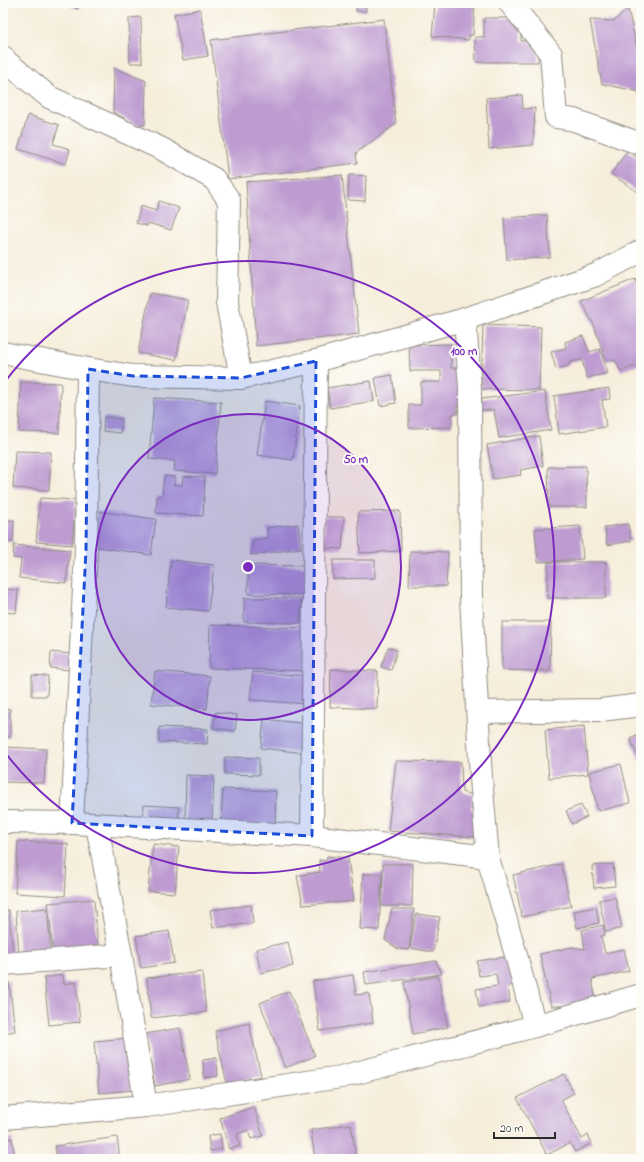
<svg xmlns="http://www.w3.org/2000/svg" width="644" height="1162" font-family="'Indie Flower',sans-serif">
	<rect width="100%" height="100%" fill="#fdfcf7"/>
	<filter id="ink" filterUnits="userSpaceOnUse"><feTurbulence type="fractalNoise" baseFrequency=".025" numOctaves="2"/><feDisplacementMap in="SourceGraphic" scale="8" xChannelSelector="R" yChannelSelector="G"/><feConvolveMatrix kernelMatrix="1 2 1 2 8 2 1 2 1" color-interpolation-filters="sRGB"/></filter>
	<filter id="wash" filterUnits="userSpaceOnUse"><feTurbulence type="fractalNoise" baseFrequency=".012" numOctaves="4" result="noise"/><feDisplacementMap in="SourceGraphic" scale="16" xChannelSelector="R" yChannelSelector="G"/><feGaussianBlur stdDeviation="0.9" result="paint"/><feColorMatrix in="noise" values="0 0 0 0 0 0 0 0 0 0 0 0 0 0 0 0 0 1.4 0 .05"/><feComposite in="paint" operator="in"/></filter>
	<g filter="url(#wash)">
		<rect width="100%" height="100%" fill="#f6eedb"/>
		<g id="blocks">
			<g fill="#be9cd1">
				<polygon points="63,3 80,3 78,9"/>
				<polygon points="357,3 366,3 366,11 356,11"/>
				<polygon points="435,3 475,3 473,35 469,35 469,40 432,36"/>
				<polygon points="200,9 208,56 183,60 174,14"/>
				<polygon points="628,9 641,66 641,92 602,84 590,20 614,21"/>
				<polygon points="141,17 142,63 130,63 129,18"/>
				<polygon points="484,18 521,18 521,41 538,41 538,62 476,62 475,37 484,37"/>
				<polygon points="384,19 396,124 356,153 357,163 228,179 211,40"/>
				<polygon points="114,68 146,81 145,125 136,125 113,112"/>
				<polygon points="522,95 523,109 535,108 533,145 489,149 486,98"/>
				<polygon points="28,115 59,125 53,144 70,149 66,164 18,149"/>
				<polygon points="627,151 641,160 641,194 611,174"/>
				<polygon points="342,175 359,334 256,346 246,182"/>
				<polygon points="349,175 366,176 365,201 348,200"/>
				<polygon points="159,201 179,208 171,230 148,223 147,226 136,223 141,206 156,211"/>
				<polygon points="547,215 550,257 507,260 504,218"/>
				<polygon points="635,279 641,298 641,364 621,371 615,360 606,361 594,325 581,301"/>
				<polygon points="150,293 188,300 176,360 138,353"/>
				<polygon points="483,325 541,327 539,390 481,389"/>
				<polygon points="583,336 589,352 600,349 608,373 587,378 582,360 570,362 568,366 556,369 551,352 566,348 565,342"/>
				<polygon points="451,344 451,368 466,368 463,407 457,405 457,414 452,414 452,427 409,428 409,405 421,405 421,382 441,382 441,371 410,371 409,345"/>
				<polygon points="392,375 396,403 380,406 375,378"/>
				<polygon points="371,381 374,401 330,408 327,388"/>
				<polygon points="21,382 61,383 59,433 19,432"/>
				<polygon points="609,388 610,399 602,400 606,427 559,434 554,396"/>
				<polygon points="545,391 551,430 499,438 494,410 481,410 481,399"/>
				<polygon points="154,398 221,402 215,474 174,471 175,461 149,459"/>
				<polygon points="265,401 300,406 293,460 257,455"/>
				<polygon points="104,417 122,419 120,433 103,431"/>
				<polygon points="539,436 543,466 520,470 521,475 493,479 487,445"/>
				<polygon points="15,451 51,452 49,490 13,488"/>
				<polygon points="586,466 587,507 549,507 548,467"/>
				<polygon points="164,476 175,477 174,485 182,485 183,476 205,477 203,516 156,513 157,496 162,496"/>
				<polygon points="40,498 76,500 72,545 36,542"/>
				<polygon points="97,511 156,519 151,555 91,546"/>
				<polygon points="400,511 401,551 360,553 358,512"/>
				<polygon points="325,517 344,517 342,549 324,548"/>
				<polygon points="3,520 14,520 13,542 3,542"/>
				<polygon points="298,524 301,548 251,555 253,540 268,538 267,528"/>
				<polygon points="628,524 631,541 607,545 605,527"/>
				<polygon points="580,526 583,559 538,562 535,529"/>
				<polygon points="14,545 70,550 66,583 19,578 21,559 13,558"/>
				<polygon points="410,551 448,552 446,586 409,586"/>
				<polygon points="171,560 214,565 208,611 166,607"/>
				<polygon points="333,560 375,560 375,578 333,579"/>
				<polygon points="548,562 606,562 606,598 547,598"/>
				<polygon points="248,565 306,566 305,595 248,594"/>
				<polygon points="4,589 18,590 16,613 3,612"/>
				<polygon points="244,598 301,598 300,623 244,622"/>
				<polygon points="502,622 551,622 550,671 502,670"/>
				<polygon points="210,625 307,628 306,671 209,668"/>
				<polygon points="388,647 397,650 391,670 381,667"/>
				<polygon points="51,652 71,654 69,670 50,668"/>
				<polygon points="331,669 378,671 377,709 330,707"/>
				<polygon points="155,671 210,676 207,709 151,704"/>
				<polygon points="253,672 309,676 307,704 250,700"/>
				<polygon points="32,675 48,676 47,696 32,696"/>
				<rect x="3" y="709" width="7" height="28"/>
				<polygon points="216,712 237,715 235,731 213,728"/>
				<polygon points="264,719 308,724 305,753 261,748"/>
				<polygon points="584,726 588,774 549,778 545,730"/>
				<polygon points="159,727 208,729 207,744 159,742"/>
				<polygon points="641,733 641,765 630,738"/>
				<polygon points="4,747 46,749 44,783 3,782"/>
				<polygon points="225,757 259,758 259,775 225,774"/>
				<polygon points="396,761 461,762 462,792 473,795 471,809 479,813 474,837 388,831"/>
				<polygon points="621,764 630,803 598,811 589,772"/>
				<polygon points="186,775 214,776 212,824 185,823"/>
				<polygon points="223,789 276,791 275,826 221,823"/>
				<polygon points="144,805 179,807 178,821 143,819"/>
				<polygon points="581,805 587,817 572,824 566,811"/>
				<polygon points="18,841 68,844 65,896 15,893"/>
				<polygon points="153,844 179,847 175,893 148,891"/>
				<polygon points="327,856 348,858 354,901 303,905 297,876 320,872 319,860 326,861"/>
				<polygon points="383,864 413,864 412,906 382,906"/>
				<polygon points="561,864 571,906 522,917 513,875"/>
				<polygon points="613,864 615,886 594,888 592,866"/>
				<polygon points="363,874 382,874 379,930 360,929"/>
				<polygon points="615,897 622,928 606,932 599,900"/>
				<polygon points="94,899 98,948 53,952 48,903"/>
				<polygon points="251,905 253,923 213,928 210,910"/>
				<polygon points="596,907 599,923 577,928 574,911"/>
				<polygon points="47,908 51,952 19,955 16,911"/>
				<polygon points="392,909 414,909 409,950 398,949 385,940"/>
				<polygon points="9,910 13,955 3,956 3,911"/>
				<polygon points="416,914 440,917 433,952 410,948"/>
				<polygon points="603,925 605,935 601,936 605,953 624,949 629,971 592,979 596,1001 565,1006 551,1006 540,954 572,947 585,949 582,930"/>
				<polygon points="169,931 174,963 141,968 136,936"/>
				<polygon points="288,942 293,966 261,973 256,949"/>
				<polygon points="503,957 514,974 515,984 508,987 510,1002 479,1007 476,989 498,986 496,974 479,976 477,961"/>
				<polygon points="436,961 442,974 366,985 364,972"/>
				<polygon points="202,972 206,1012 151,1018 147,978"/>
				<polygon points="63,975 64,984 76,982 80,1022 49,1025 44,978"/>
				<polygon points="353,975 356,995 369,993 373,1023 320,1031 313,981"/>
				<polygon points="438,976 448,1027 413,1034 404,982"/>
				<polygon points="9,981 15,1031 3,1033 3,982"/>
				<polygon points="289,991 315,1056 285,1068 260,1003"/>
				<polygon points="249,1023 261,1076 227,1084 215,1031"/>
				<polygon points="180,1028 190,1079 155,1086 145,1034"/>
				<polygon points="129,1038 134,1090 99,1093 94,1041"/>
				<polygon points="217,1058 218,1076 204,1078 203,1060"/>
				<polygon points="564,1074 574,1093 561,1100 582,1139 588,1135 592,1143 575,1152 570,1143 547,1155 517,1098"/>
				<polygon points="254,1107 263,1136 251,1139 248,1130 237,1134 240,1146 229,1149 220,1118"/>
				<polygon points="351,1124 356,1157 315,1159 311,1130"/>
				<polygon points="220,1134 222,1149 210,1151 208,1136"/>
				<polygon points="117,1137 120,1159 57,1159 55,1146"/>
				<polygon points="12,1138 15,1159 3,1159 3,1140"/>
			</g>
		</g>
	</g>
	<g filter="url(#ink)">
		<use href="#blocks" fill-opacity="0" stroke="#908c83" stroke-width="1"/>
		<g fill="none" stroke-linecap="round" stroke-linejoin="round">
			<defs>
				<g id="minor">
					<polyline points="510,3 551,54 556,117 574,120 641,144"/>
					<polyline points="3,57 7,62 49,97 162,149 214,179 229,200 227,302 241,378"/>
					<polyline points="465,319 470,388 471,598 481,778 488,858 516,955 535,1026"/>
					<polyline points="3,353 88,369 133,376 241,378 316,361 465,319 596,275 641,251"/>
					<polyline points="478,712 601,710 641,705"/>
					<polyline points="3,822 72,823 312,836 488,857"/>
					<polyline points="72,823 86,550 88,369"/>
					<polyline points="97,825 121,955 146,1106"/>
					<polyline points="312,836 316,361"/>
					<polyline points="3,964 121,955"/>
					<polyline points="3,1118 146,1106 341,1077 535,1026 641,995"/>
				</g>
			</defs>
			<use href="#minor" stroke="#908c83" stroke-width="24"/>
			<use href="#minor" stroke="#fff" stroke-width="22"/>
		</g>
	</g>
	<path fill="#1d4ed8" fill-opacity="0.2" stroke="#1d4ed8" stroke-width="3" stroke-dasharray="8 5" stroke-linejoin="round" d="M316 361 312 836 72 823 86 550 88 369 133 376 241 378Z"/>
	<circle cx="248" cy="567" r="153" fill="#7b2cbf" fill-opacity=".12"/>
	<g fill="none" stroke="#7b2cbf" stroke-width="2">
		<circle cx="248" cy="567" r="153"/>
		<path d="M4 383A306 306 0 1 1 4 751"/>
	</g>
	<circle cx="248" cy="567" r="6" fill="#7b2cbf" stroke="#fdfcf7" stroke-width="2"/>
	<g font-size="12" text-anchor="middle" font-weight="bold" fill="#7b2cbf" stroke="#fdfcf7" stroke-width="4" stroke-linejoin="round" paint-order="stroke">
		<text x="464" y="355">100 m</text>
		<text x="356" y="463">50 m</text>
	</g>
	<rect width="644" height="1162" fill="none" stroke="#fdfcf7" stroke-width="16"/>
	<path d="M494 1132v6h61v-6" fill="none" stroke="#2b2b2b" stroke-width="2"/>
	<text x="500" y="1132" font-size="12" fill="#2b2b2b" stroke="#fdfcf7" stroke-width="3" paint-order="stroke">20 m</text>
</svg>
